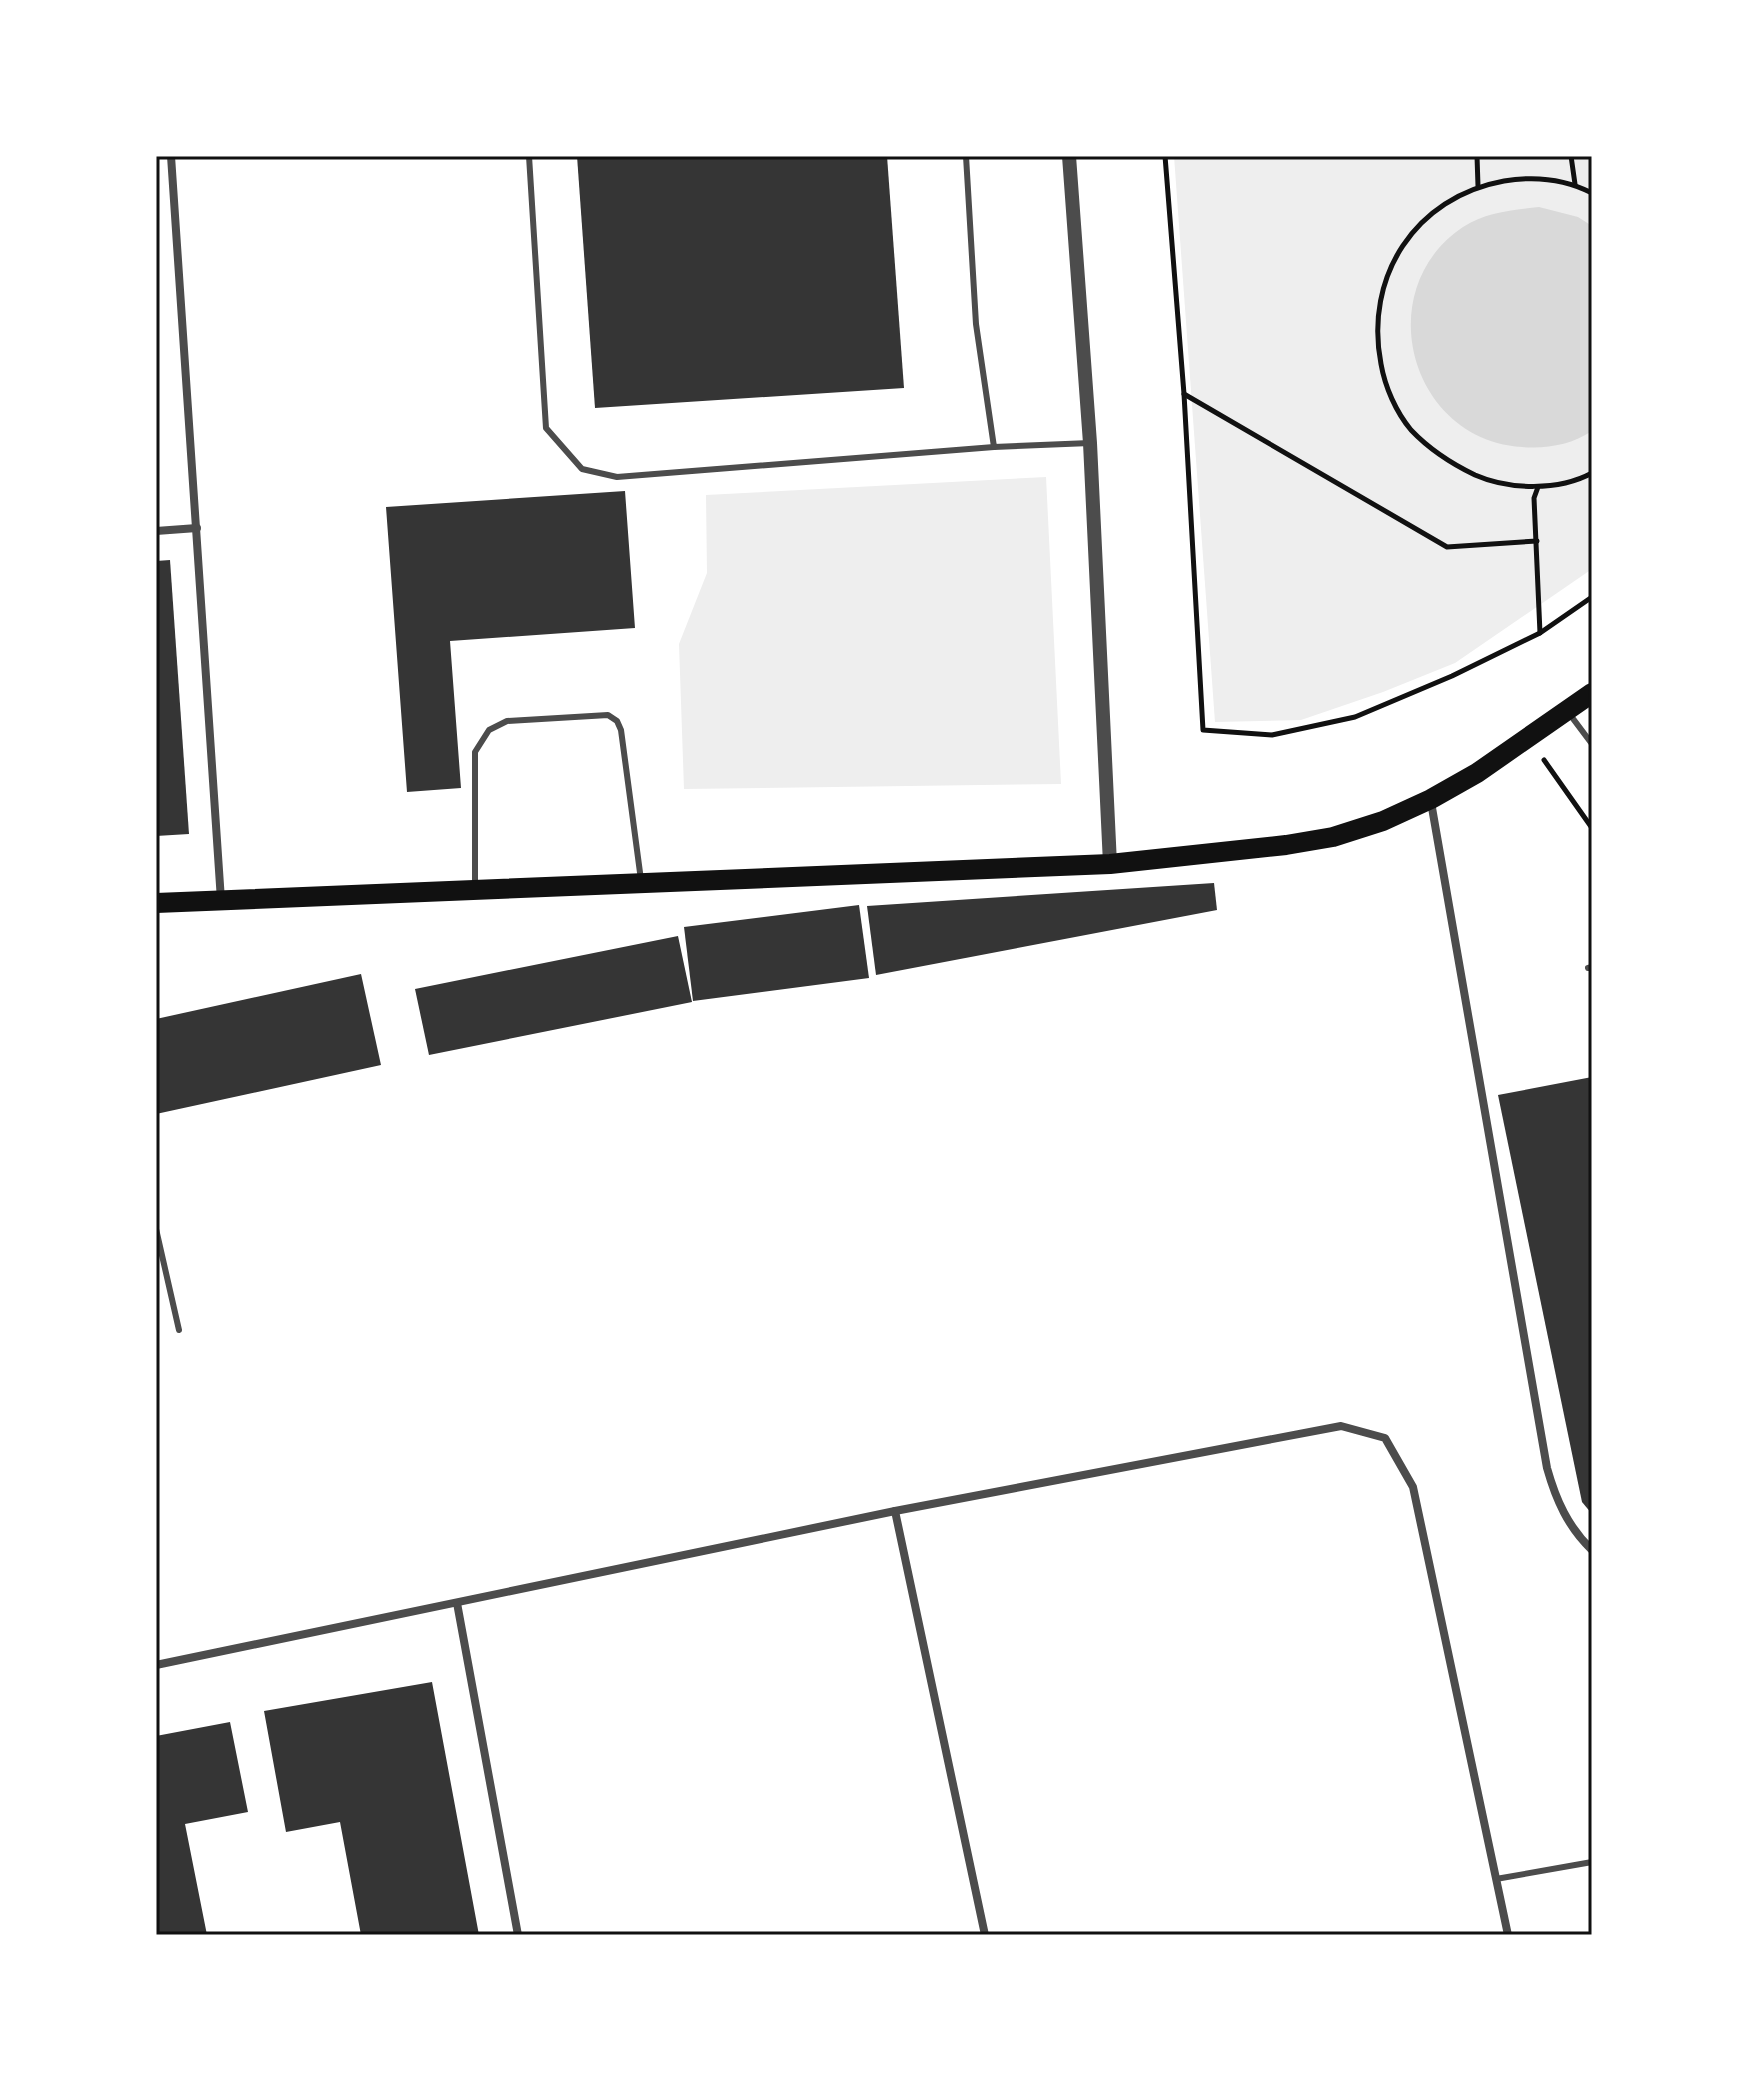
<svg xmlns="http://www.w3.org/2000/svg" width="1748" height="2091" font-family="'Exo 2',sans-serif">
	<rect width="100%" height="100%" fill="#fff"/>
	<g fill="#eee">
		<polygon points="1174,156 1592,156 1592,569 1455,663 1383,692 1301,720 1215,722"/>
		<polygon points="1046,477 1061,784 684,789 679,644 707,573 706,495"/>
	</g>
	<path fill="#d9d9d9" d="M1539 207 1578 217 1592 226V431C1571 445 1546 449 1522 447 1410 440 1369 290 1463 227 1486 212 1513 210 1539 207Z"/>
	<g fill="#353535">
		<polygon points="577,156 887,156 904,388 595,408"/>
		<polygon points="625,491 635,628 450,641 461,788 407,792 386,507"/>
		<polygon points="170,560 189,834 156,836 156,561"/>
		<polygon points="1214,883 1217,910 876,975 867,906"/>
		<polygon points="859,905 869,978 693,1001 684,927"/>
		<polygon points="678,936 692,1002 429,1055 415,989"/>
		<polygon points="361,974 381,1065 156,1114 156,1019"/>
		<polygon points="1592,1077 1592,1514 1582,1502 1498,1095"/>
		<polygon points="432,1682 479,1935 361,1935 340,1822 286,1832 264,1711"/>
		<polygon points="230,1722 248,1812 185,1824 207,1935 156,1935 156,1736"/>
	</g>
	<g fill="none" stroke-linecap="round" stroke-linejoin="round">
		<g stroke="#111" stroke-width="5">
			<polyline points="1165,156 1184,394 1203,730 1272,735 1355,717 1452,676 1540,633 1592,597"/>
			<polyline points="1477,156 1478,186"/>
			<polyline points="1571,156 1575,184"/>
			<path d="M1592 193C1565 179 1534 176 1504 181 1415 197 1364 277 1381 364 1385 387 1396 412 1411 430 1430 450 1450 463 1475 475 1509 490 1559 491 1592 473"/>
			<polyline points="1184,394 1447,547 1537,541"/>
			<polyline points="1538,487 1534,498 1540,633"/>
			<polyline points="1544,760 1592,828"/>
		</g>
		<g stroke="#4c4c4c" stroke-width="6">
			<polyline points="529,156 546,428 582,469 617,477 994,447"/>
			<polyline points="966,156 976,324 994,447 1090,443"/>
			<polyline points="1568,712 1592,744"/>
			<polyline points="475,886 475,752 489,730 507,721 608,715 617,721 621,730 641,880"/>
			<polyline points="1588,968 1592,967"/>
			<polyline points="156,1229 179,1330"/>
			<polyline points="1496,1879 1592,1862"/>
		</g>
		<g stroke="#4c4c4c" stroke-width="8">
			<polyline points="171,156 221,900"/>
			<polyline points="156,531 197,528"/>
			<path d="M1431 802 1547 1468C1556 1500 1568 1527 1592 1550"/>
			<polyline points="895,1511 985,1935"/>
			<polyline points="457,1603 518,1935"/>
			<polyline points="156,1665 895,1511 1341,1426 1385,1438 1413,1487 1508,1935"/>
		</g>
		<polyline stroke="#4c4c4c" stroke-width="14" points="1069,156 1090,443 1110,864"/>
		<polyline stroke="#111" stroke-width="20" points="156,903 1110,864 1286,845 1333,837 1383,821 1431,799 1477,773 1592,693"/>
	</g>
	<rect width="1748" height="2091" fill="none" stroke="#ffffff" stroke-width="316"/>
	<rect x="158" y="158" width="1432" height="1775" fill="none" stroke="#111" stroke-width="3"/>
</svg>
